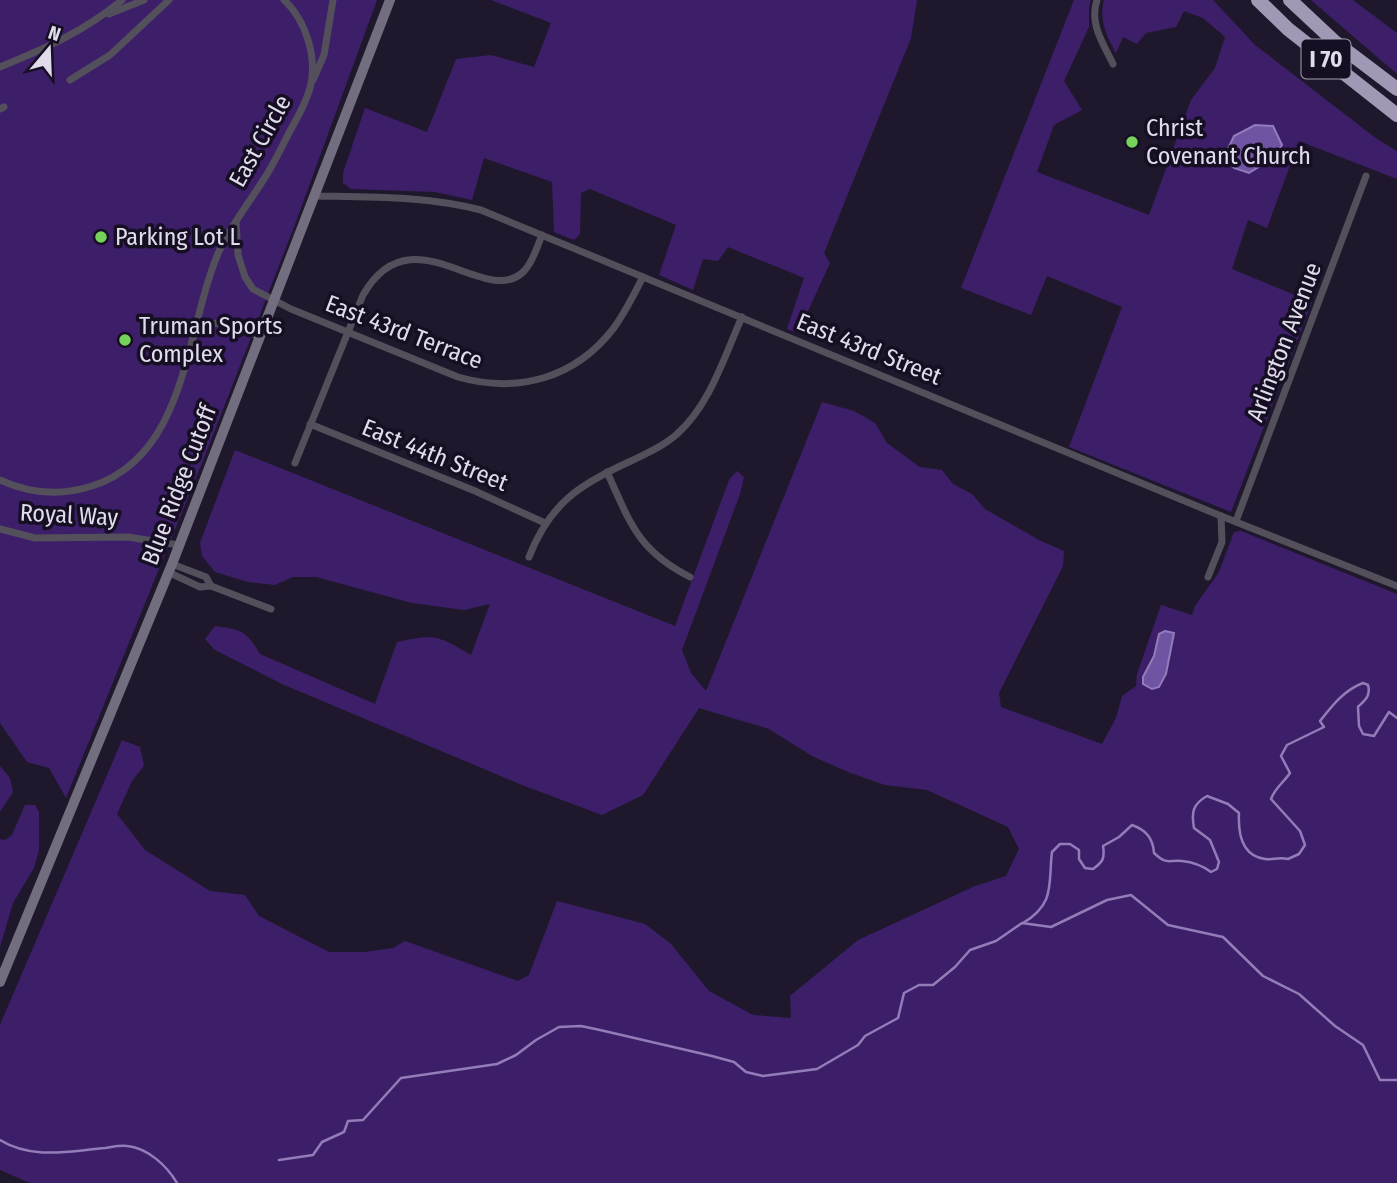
<svg xmlns="http://www.w3.org/2000/svg" width="1397" height="1183" font-family="'Fira Sans Condensed',sans-serif">
	<rect width="100%" height="100%" fill="#1f182d"/>
	<g fill="#3d1f69" fill-rule="evenodd">
		<polygon points="0,0 377,0 294,227 206,453 66,798 49,768 27,762 0,723"/>
		<polygon points="491,0 917,0 911,38 824,253 830,263 798,333 787,329 804,278 728,247 718,261 703,259 693,290 659,275 676,225 590,189 581,193 580,234 574,240 554,232 552,182 484,158 472,200 435,192 351,189 343,183 343,173 365,108 427,132 456,59 491,55 534,67 551,23"/>
		<path d="M1074 0H1091L1089 7V27L1064 81 1082 110 1054 125 1037 172 1149 215 1191 100 1215 68 1225 37 1203 18 1184 11 1176 27 1146 33 1137 44 1123 37 1116 53C1106 35 1099 20 1104 0H1213L1255 45 1377 139 1397 151V179L1299 141 1267 228 1248 220 1232 269 1312 302 1231 512 1069 447 1122 307 1047 276 1031 315 961 288ZM1255 125 1273 126 1282 145 1273 158 1249 173 1234 136Z"/>
		<polygon points="1311,0 1353,0 1397,33 1397,74"/>
		<path d="M822 402 854 411 875 423 887 443 920 467 942 470 953 484 972 494 985 509 1039 540 1064 551 1063 566 999 693 1001 707 1102 744 1116 718 1122 696 1136 686 1137 674 1161 605 1192 615 1195 606 1219 572 1234 532 1241 531 1397 594V1183H30L0 1170V1025L122 740 140 747 144 766 132 781 117 814 145 850 210 891 245 895 259 916 329 952H365L393 948 405 941 518 981 529 975 557 901 645 924 671 944 709 991 753 1015 791 1018 790 996 858 940 975 886 1006 876 1019 849 1008 827 927 790 885 785 848 772 812 756 769 729 699 708 643 795 602 815 522 785 282 684 215 650 205 639 215 626C241 630 246 630 260 654L375 704 397 642C435 633 439 636 471 655L490 604 464 610 412 603 316 577H293L275 585 248 582 215 572 202 556 200 543 235 450 675 626 729 480 737 471 744 477 740 494 682 650 691 673 706 691Z"/>
		<polygon points="0,766 10,778 13,792 0,812"/>
		<polygon points="25,805 35,805 39,812 39,850 34,868 13,903 0,947 0,839 5,840 12,835"/>
	</g>
	<g fill="#7054a4" stroke="#927db9" stroke-width="2">
		<polygon points="1255,125 1273,126 1282,145 1273,158 1249,173 1234,168 1227,160 1227,151 1234,136"/>
		<polygon points="1165,631 1174,633 1166,674 1159,687 1152,689 1143,684 1143,677 1154,656 1159,634"/>
	</g>
	<g fill="none" stroke-linecap="round" stroke-linejoin="round">
		<g stroke="#927db9" stroke-width="2.5">
			<path d="M1023 923C1056 903 1048 884 1052 852L1060 844H1070L1079 850V859L1085 868 1093 869C1103 862 1105 858 1103 846L1119 837 1132 825C1146 830 1153 838 1154 853 1167 865 1167 860 1182 861 1192 862 1203 866 1211 872L1217 869 1219 862 1210 840 1194 828C1191 812 1193 804 1207 796L1228 804 1239 813C1238 833 1241 856 1265 859 1273 860 1278 857 1288 859L1299 854 1305 845 1300 831 1271 799C1275 788 1284 782 1290 773L1281 756 1287 745 1324 727 1320 721C1332 706 1344 690 1363 683L1368 685C1371 696 1365 700 1358 707L1359 726 1363 734 1374 736 1389 712 1397 718"/>
			<path d="M0 1140C33 1160 69 1151 105 1148 112 1147 120 1145 127 1146 148 1148 167 1166 177 1183"/>
			<polyline points="279,1160 313,1155 322,1142 344,1132 348,1121 363,1120 401,1078 497,1064 516,1055 536,1040 559,1027 581,1026 600,1030 712,1056 734,1062 746,1072 763,1076 817,1069 858,1045 865,1036 898,1018 904,993 919,985 933,985 955,967 970,950 996,941 1022,923 1051,927 1107,900 1131,895 1168,925 1223,937 1263,976 1299,994 1335,1026 1363,1045 1380,1080 1397,1080"/>
		</g>
		<g stroke="#53505b" stroke-width="7">
			<path d="M1097 0C1089 24 1103 43 1113 64"/>
			<polyline points="109,14 144,0"/>
			<path d="M0 67C44 49 85 31 122 0"/>
			<polyline points="70,80 110,55 169,0"/>
			<polyline points="313,80 324,55 333,0"/>
			<polyline points="0,109 4,107"/>
			<path d="M315 196C371 197 426 196 481 210L1221 516 1397 586"/>
			<path d="M236 223 238 255 245 277 253 289 291 309 458 377C518 394 575 378 613 329 625 313 634 294 643 277"/>
			<path d="M195 330C224 316 231 325 259 337"/>
			<polyline points="310,424 475,491 545,523"/>
			<path d="M295 463 363 295C411 211 483 307 522 273 532 264 537 247 542 235"/>
			<path d="M607 472C630 522 637 550 690 577"/>
			<path d="M0 480C30 494 61 496 92 486 189 455 185 327 220 249 231 226 248 204 262 182 273 166 281 148 290 131 298 117 306 102 310 88 318 59 306 20 284 0"/>
			<polyline points="1236,521 1366,176"/>
			<polyline points="0,529 35,538 128,537 179,545"/>
			<path d="M529 557C550 503 580 484 631 461 647 453 664 446 677 434 710 405 724 357 742 317"/>
			<polyline points="168,572 200,587 211,586 206,577 172,564"/>
			<polyline points="1208,577 1222,542 1221,516"/>
			<polyline points="211,586 271,609"/>
		</g>
		<polyline stroke="#726d7f" stroke-width="10" points="0,982 172,564 390,0"/>
		<g stroke="#a098b4" stroke-width="14">
			<polyline points="1258,0 1288,29 1397,115"/>
			<polyline points="1290,0 1335,42 1397,89"/>
		</g>
	</g>
	<g fill="#75d25b" stroke="#160e23" stroke-width="2.5">
		<circle cx="1132" cy="142" r="7"/>
		<circle cx="101" cy="237" r="7"/>
		<circle cx="125" cy="340" r="7"/>
	</g>
	<g text-anchor="middle" dominant-baseline="central" stroke-width="7" stroke-linejoin="round" paint-order="stroke">
		<rect fill="#160e23" stroke="#a39eaf" stroke-width="2" x="1301.5" y="39.5" width="49" height="39" rx="5"/>
		<g font-size="23" font-weight="bold" fill="#e0dceb">
			<text x="1326" y="59">I 70</text>
		</g>
		<g font-size="24" fill="#e0dceb" stroke="#160e23" text-anchor="start">
			<text x="1146" y="128">Christ<tspan x="1146" dy="28">Covenant Church</tspan></text>
			<text x="115" y="237">Parking Lot L</text>
			<text x="139" y="326">Truman Sports<tspan x="139" dy="28">Complex</tspan></text>
		</g>
		<g font-size="24" fill="#e0dceb" stroke="#160e23">
			<text transform="translate(260 141) rotate(-61)">East Circle</text>
			<text transform="translate(404 332) rotate(21)">East 43rd Terrace</text>
			<text transform="translate(1284 342) rotate(-69)">Arlington Avenue</text>
			<text transform="translate(869 349) rotate(22)">East 43rd Street</text>
			<text transform="translate(435 455) rotate(22)">East 44th Street</text>
			<text transform="translate(179 485) rotate(-69)">Blue Ridge Cutoff</text>
			<text transform="translate(69 515) rotate(3)">Royal Way</text>
		</g>
	</g>
	<g transform="translate(49 49) rotate(19)" stroke="#160e23" stroke-width="5" paint-order="stroke">
	<path d="M0-5L12 26L0 18L-12 26Z" fill="#e0dceb"/>
	<text y="-10" font-size="19" font-weight="bold" text-anchor="middle" fill="#e0dceb">N</text>
	</g>
</svg>
